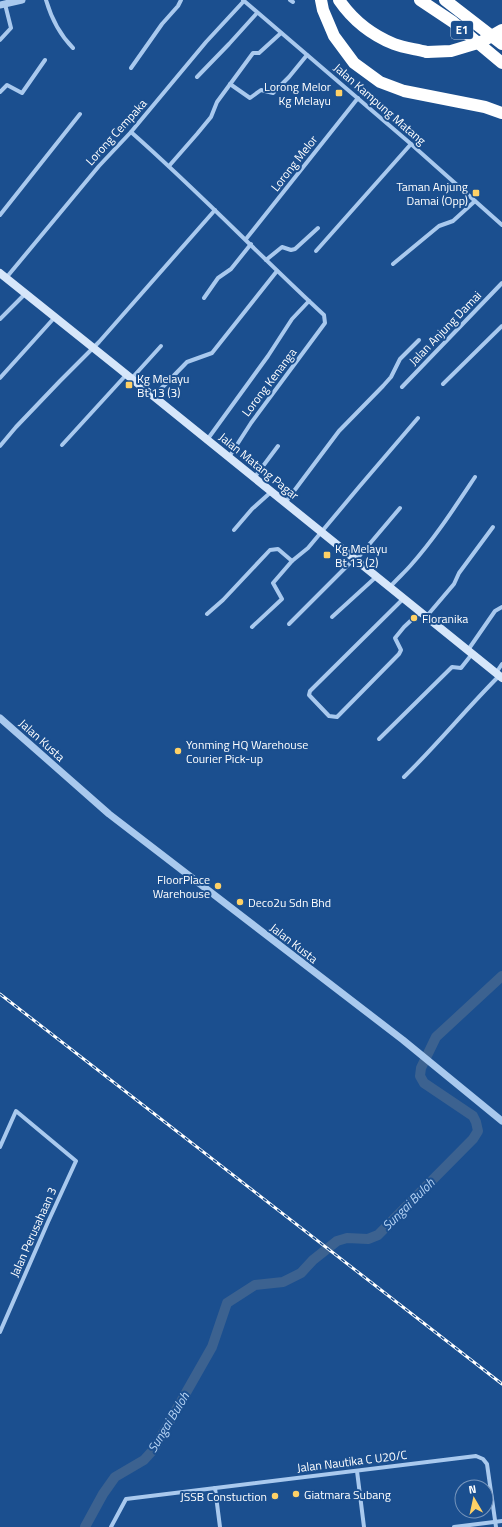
<svg xmlns="http://www.w3.org/2000/svg" width="502" height="1527" font-family="'Titillium Web',sans-serif">
	<rect width="100%" height="100%" fill="#1b4f8f"/>
	<g fill="none" stroke-linecap="round" stroke-linejoin="round">
		<polyline stroke="#3c6290" stroke-width="10" points="85,1527 103,1494 115,1477 144,1460 154,1449 212,1347 227,1303 255,1285 283,1282 301,1273 313,1260 337,1241 347,1238 368,1239 378,1235 473,1139 478,1131 476,1122 473,1116 424,1083 420,1076 421,1068 436,1037 502,976"/>
		<g stroke="#a9c9ee" stroke-width="4">
			<path d="M46 0C51 17 60 35 73 48"/>
			<polyline points="243,0 411,144 502,225"/>
			<polyline points="290,0 293,2"/>
			<polyline points="0,40 11,28 5,4"/>
			<polyline points="131,68 162,24 178,6 181,0"/>
			<polyline points="197,77 229,44 257,13"/>
			<polyline points="230,84 250,98 261,90 273,93 289,77 307,55"/>
			<polyline points="0,92 7,85 22,93 45,60"/>
			<path d="M131 132C198 191 259 255 324 315L325 323 251 423 229 457"/>
			<polyline points="169,166 197,134 211,117 217,102 253,53 259,53 281,33"/>
			<polyline points="0,215 80,114"/>
			<polyline points="246,239 358,98"/>
			<polyline points="316,251 411,144"/>
			<polyline points="266,260 282,247 291,250 295,249 318,228"/>
			<polyline points="393,264 439,226 453,221 475,201"/>
			<polyline points="6,278 99,166 131,132 206,42 244,1"/>
			<polyline points="204,298 218,278 231,269 251,244"/>
			<polyline points="0,319 25,294"/>
			<polyline points="0,378 55,317"/>
			<polyline points="132,378 161,346"/>
			<polyline points="443,384 502,326"/>
			<polyline points="402,387 502,283"/>
			<polyline points="154,396 187,362 212,353 277,271"/>
			<polyline points="207,440 268,356 292,319 309,301"/>
			<polyline points="62,445 126,375"/>
			<polyline points="0,446 16,427 60,381 99,342 215,210"/>
			<polyline points="254,478 278,446"/>
			<polyline points="285,503 339,431 383,386 391,377 400,359 419,340"/>
			<polyline points="234,530 252,509 271,492"/>
			<polyline points="356,560 400,508"/>
			<path d="M390 587C397 579 404 573 411 565 435 538 455 507 475 477"/>
			<polyline points="403,599 310,691 309,695 329,716 337,717 399,654 401,650 395,638 404,627 420,612"/>
			<polyline points="207,614 223,600 270,550 278,549 292,561"/>
			<polyline points="332,617 376,577"/>
			<polyline points="426,617 454,584 459,573 493,527"/>
			<polyline points="289,624 354,559"/>
			<polyline points="252,627 282,599 273,583 292,561 308,548 359,487 418,418"/>
			<polyline points="468,650 495,611 502,607"/>
			<polyline points="496,673 502,664"/>
			<polyline points="379,739 452,667 461,668 472,654"/>
			<path d="M404 777C437 745 466 709 499 676"/>
			<polyline points="0,1147 16,1111 76,1161 48,1222 0,1332"/>
			<polyline points="357,1471 364,1527"/>
			<polyline points="215,1488 220,1527"/>
			<polyline points="111,1527 126,1499 476,1456 483,1459 487,1464 496,1527"/>
			<polyline points="454,1527 502,1521"/>
		</g>
		<g stroke="#a9c9ee" stroke-width="7">
			<polyline points="0,5 22,0"/>
			<polyline points="0,718 109,814 403,1040 502,1121"/>
		</g>
		<polyline stroke="#d6e6fa" stroke-width="8" points="0,273 116,366 502,678"/>
		<g stroke="#fff" stroke-width="12">
			<polyline points="321,0 323,10 334,36 354,63 380,82 404,91 485,107 502,113"/>
			<path d="M339 0C352 19 372 35 394 44 404 48 416 49 427 52"/>
			<polyline points="420,0 453,22 502,63"/>
			<polyline points="445,0 502,44"/>
		</g>
		<defs>
			<polyline id="rail" points="0,994 502,1384"/>
		</defs>
		<use href="#rail" stroke="#fff" stroke-width="3"/>
		<use href="#rail" stroke="#1b4f8f" stroke-width="1.5" stroke-dasharray="4.5" stroke-linecap="butt"/>
		<polyline stroke="#fff" stroke-width="12" points="427,52 451,51 481,42 502,30"/>
	</g>
	<g fill="#ffd166" stroke="#1b4f8f" stroke-width="1.5">
		<rect x="335" y="89" width="8" height="8" rx="2"/>
		<rect x="472" y="189" width="8" height="8" rx="2"/>
		<rect x="125" y="381" width="8" height="8" rx="2"/>
		<rect x="323" y="551" width="8" height="8" rx="2"/>
		<circle cx="414" cy="618" r="4"/>
		<circle cx="178" cy="751" r="4"/>
		<circle cx="218" cy="886" r="4"/>
		<circle cx="240" cy="902" r="4"/>
		<circle cx="296" cy="1494" r="4"/>
		<circle cx="275" cy="1496" r="4"/>
	</g>
	<g text-anchor="middle" dominant-baseline="central" stroke-width="4" stroke-linejoin="round" paint-order="stroke">
		<rect fill="#1b4f8f" stroke="#bbcadd" stroke-width="1" x="451" y="21" width="22" height="18" rx="3"/>
		<g font-size="11" font-weight="bold" fill="#fff">
			<text x="462" y="30">E1</text>
		</g>
		<g font-size="12" fill="#fff" stroke="#1b4f8f" text-anchor="start">
			<text x="331" y="86" text-anchor="end">Lorong Melor<tspan x="331" dy="14">Kg Melayu</tspan></text>
			<text x="468" y="186" text-anchor="end">Taman Anjung<tspan x="468" dy="14">Damai (Opp)</tspan></text>
			<text x="137" y="378">Kg Melayu<tspan x="137" dy="14">Bt 13 (3)</tspan></text>
			<text x="335" y="548">Kg Melayu<tspan x="335" dy="14">Bt 13 (2)</tspan></text>
			<text x="422" y="618">Floranika</text>
			<text x="186" y="744">Yonming HQ Warehouse<tspan x="186" dy="14">Courier Pick-up</tspan></text>
			<text x="210" y="879" text-anchor="end">FloorPlace<tspan x="210" dy="14">Warehouse</tspan></text>
			<text x="248" y="902">Deco2u Sdn Bhd</text>
			<text x="304" y="1494">Giatmara Subang</text>
			<text x="267" y="1496" text-anchor="end">JSSB Constuction</text>
		</g>
		<g font-size="12" fill="#fff" stroke="#1b4f8f">
			<text transform="translate(380 104) rotate(41)">Jalan Kampung Matang</text>
			<text transform="translate(116 132) rotate(-48)">Lorong Cempaka</text>
			<text transform="translate(294 163) rotate(-52)">Lorong Melor</text>
			<text transform="translate(445 328) rotate(-46)">Jalan Anjung Damai</text>
			<text transform="translate(269 382) rotate(-53)">Lorong Kenanga</text>
			<text transform="translate(259 466) rotate(39)">Jalan Matang Pagar</text>
			<text transform="translate(42 740) rotate(42)">Jalan Kusta</text>
			<text transform="translate(294 943) rotate(38)">Jalan Kusta</text>
			<text transform="translate(33 1232) rotate(-66)">Jalan Perusahaan 3</text>
			<text transform="translate(352 1461) rotate(-7)">Jalan Nautika C U20/C</text>
		</g>
		<g font-size="13" font-style="italic" fill="#b5d3f5" stroke="#1b4f8f">
			<text transform="translate(408 1204) rotate(-45)">Sungai Buloh</text>
			<text transform="translate(168 1422) rotate(-59)">Sungai Buloh</text>
		</g>
	</g>
	<g transform="translate(474 1499) rotate(351)"><circle r="19" fill="#1b4f8f" stroke="#7695bc"/>
	<path d="M0-3L7 15L0 10L-7 15Z" fill="#ffd166"/>
	<text y="-6" font-size="11" font-weight="bold" text-anchor="middle" fill="#ffffff">N</text>
	</g>
</svg>
